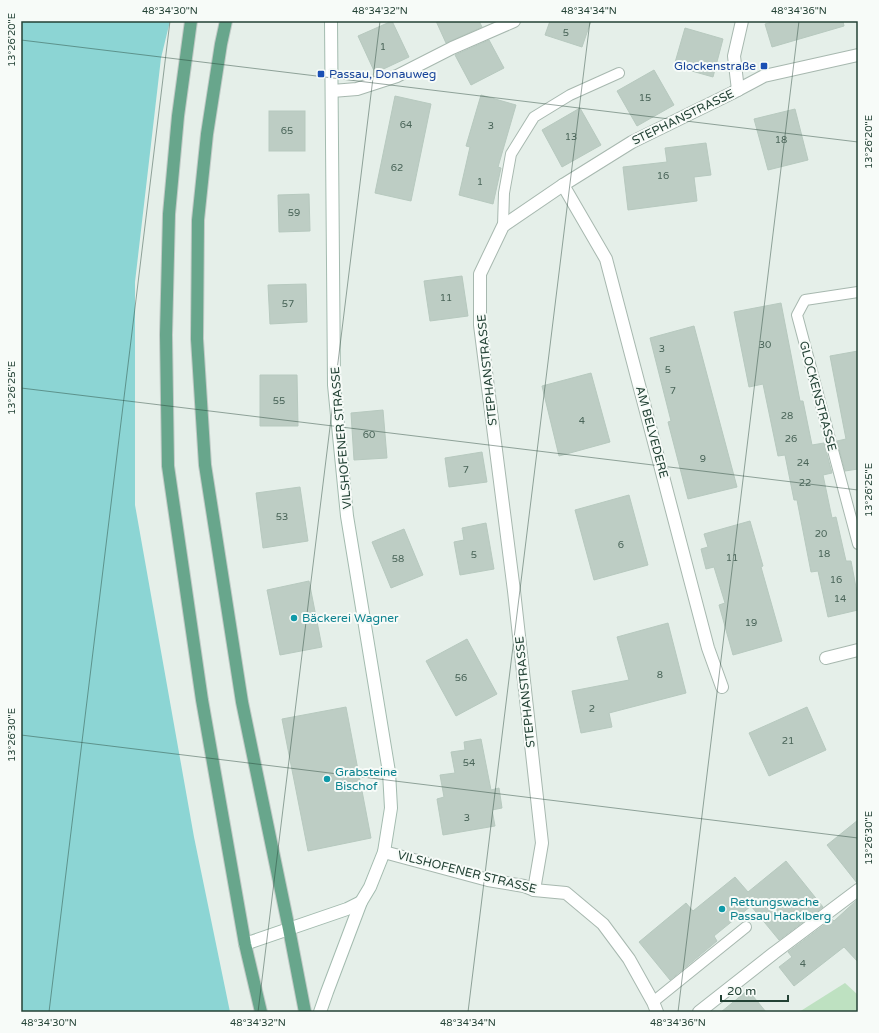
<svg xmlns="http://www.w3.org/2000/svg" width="879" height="1033" font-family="'Varela Round',sans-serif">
	<rect width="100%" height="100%" fill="#e5efe9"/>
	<polygon fill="#bee1c1" points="845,983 858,995 858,1012 799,1012"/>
	<polygon fill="#8cd5d4" points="21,21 170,21 161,58 135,282 135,505 194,837 230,1012 21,1012"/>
	<g fill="#bdcdc4" stroke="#b7c9bf">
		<polygon points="392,21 409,57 375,73 358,36"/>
		<polygon points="436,21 479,21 482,27 446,43"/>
		<polygon points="550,21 591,21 582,47 545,35"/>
		<polygon points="776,21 843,21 844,26 772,47 765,24"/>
		<polygon points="685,28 723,39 713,77 674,66"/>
		<polygon points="489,40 504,68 471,85 455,55"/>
		<polygon points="654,70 674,105 637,126 617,91"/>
		<polygon points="481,95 516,105 498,167 501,168 493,204 459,195 470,147 466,146"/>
		<polygon points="395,96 431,104 411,201 375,193"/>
		<polygon points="580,108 601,145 562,167 542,130"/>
		<polygon points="795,109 808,160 768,170 754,119"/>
		<rect x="269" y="111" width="36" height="40"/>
		<polygon points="706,143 711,175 694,177 697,201 628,210 623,167 667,162 665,148"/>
		<polygon points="309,194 310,231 279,232 278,195"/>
		<polygon points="462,276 468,316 430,321 424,281"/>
		<polygon points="306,284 307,322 270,324 268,285"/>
		<polygon points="781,303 800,401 803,401 812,445 824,443 832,473 823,475 832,518 836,517 846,561 851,561 858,598 858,610 828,617 818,571 811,572 797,500 794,500 785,455 778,456 763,384 749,387 734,312"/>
		<polygon points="694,326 737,487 688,499 668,422 671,421 650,338"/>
		<polygon points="858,351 858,469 845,471 837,441 846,439 830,356"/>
		<polygon points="591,373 610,442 559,456 542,386"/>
		<polygon points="260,375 297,375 298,426 260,426"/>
		<polygon points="383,410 387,458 354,460 351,413"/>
		<polygon points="482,452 487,482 449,487 445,458"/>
		<polygon points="300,487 308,541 263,548 256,493"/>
		<polygon points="629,495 648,565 594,580 575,510"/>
		<polygon points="750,521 763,566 761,567 782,641 733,655 719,605 725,603 714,567 706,569 701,549 708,547 704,534"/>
		<polygon points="486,523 494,569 460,575 454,542 464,540 462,528"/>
		<polygon points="404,529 423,575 391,588 372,542"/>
		<polygon points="309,581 322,647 280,655 267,590"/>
		<polygon points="668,623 686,693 609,713 612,727 581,733 572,691 629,680 617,637"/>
		<polygon points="467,639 497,694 456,716 426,661"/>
		<polygon points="346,707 371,838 308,851 282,719"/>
		<polygon points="807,707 826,750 769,776 749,733"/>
		<polygon points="481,739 491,790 499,788 502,808 492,810 495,826 443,835 437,799 444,797 440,775 455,773 451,752 465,750 464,742"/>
		<polygon points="858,820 858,883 857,883 827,845"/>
		<polygon points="786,861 823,907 779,940 751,906 714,936 717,941 670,980 639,942 686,903 693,911 735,877 748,892"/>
		<polygon points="858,899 858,962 844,947 794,986 779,967 792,957 788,952 832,919 834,921"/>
		<polygon points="748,990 766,1012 721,1012"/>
	</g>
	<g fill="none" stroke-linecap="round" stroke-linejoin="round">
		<defs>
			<g id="lane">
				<polyline points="503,226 504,193 511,154 534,117 570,95 619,73"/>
				<polyline points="858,292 805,300 797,315 858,544"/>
				<polyline points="653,1002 746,927"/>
			</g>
			<g id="street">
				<polyline points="738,90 734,56 742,21"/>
				<polyline points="332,91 357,89 397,76 452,48 514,21"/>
				<polyline points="563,185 606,259 708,648 722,687"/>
				<polyline points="826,658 858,650"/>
				<polyline points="384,852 488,880 524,886 534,890 566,893 603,924 629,959 653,1002 657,1012"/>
				<polyline points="534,890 542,843 514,591 480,325 480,274 503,226 563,185 632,142 732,93 764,76 858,55"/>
				<polyline points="699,1012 774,953 858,890"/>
			</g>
			<g id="secondary">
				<polyline points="245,944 347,909 361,902"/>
				<polyline points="320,1012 327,992 361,902 370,887 384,852 391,808 389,772 347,516 334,385 331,21"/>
			</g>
			<g id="primary">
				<polyline points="191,21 178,116 169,214 166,335 168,466 202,700 245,944 261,1012"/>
				<polyline points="226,21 221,44 207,134 198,220 197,339 205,465 242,702 289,929 305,1012"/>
			</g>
		</defs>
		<use href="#lane" stroke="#a7b8af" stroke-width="12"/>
		<use href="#street" stroke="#a7b8af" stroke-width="14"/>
		<use href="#secondary" stroke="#a3bbaf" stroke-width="14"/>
		<use href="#primary" stroke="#c1cac6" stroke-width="14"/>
		<use href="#lane" stroke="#fff" stroke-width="10"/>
		<use href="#street" stroke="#fff" stroke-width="12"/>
		<use href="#secondary" stroke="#fff" stroke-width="12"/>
		<use href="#primary" stroke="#68a68c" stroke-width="12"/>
	</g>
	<path fill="none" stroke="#234235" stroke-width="1" stroke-opacity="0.45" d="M21 40 858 142M21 388 858 490M21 735 858 838M49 1012 170 21M258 1012 380 21M468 1012 590 21M678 1012 799 21"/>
	<g fill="#1a4fb4" stroke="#f7fbf8" stroke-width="1.5">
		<rect x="760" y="62" width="8" height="8" rx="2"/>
		<rect x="317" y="70" width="8" height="8" rx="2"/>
	</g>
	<g fill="#0f9aa8" stroke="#f7fbf8" stroke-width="1.5">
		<circle cx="294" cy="618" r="4"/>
		<circle cx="327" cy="779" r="4"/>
		<circle cx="722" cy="909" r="4"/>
	</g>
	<g text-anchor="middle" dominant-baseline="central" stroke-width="4" stroke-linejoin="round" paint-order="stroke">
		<g font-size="10" fill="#4a6559">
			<text x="566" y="33">5</text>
			<text x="383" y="47">1</text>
			<text x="645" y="98">15</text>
			<text x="406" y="125">64</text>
			<text x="491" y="126">3</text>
			<text x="287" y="131">65</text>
			<text x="571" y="137">13</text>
			<text x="781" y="140">18</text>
			<text x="397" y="168">62</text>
			<text x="663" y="176">16</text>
			<text x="480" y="182">1</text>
			<text x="294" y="213">59</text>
			<text x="446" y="298">11</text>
			<text x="288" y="304">57</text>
			<text x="765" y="345">30</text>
			<text x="662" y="349">3</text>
			<text x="668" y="370">5</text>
			<text x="673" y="391">7</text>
			<text x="279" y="401">55</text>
			<text x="787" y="416">28</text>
			<text x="582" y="421">4</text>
			<text x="369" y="435">60</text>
			<text x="791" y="439">26</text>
			<text x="703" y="459">9</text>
			<text x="803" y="463">24</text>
			<text x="466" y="470">7</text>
			<text x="805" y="483">22</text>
			<text x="282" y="517">53</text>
			<text x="821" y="534">20</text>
			<text x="621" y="545">6</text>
			<text x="824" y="554">18</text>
			<text x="474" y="555">5</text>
			<text x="732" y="558">11</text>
			<text x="398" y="559">58</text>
			<text x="836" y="580">16</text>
			<text x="840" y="599">14</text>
			<text x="751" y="623">19</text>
			<text x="660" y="675">8</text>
			<text x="461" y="678">56</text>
			<text x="592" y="709">2</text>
			<text x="788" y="741">21</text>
			<text x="469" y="763">54</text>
			<text x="467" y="818">3</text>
			<text x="803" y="964">4</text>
		</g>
		<g font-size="12" fill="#164399" stroke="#f7fbf8" text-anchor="end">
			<text x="756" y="66">Glockenstraße</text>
			<text x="329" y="74" text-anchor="start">Passau, Donauweg</text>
		</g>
		<g font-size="12" fill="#234235" stroke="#f7fbf8">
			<text transform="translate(683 117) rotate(-26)">STEPHANSTRASSE</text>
			<text transform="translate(487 370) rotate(-96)">STEPHANSTRASSE</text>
			<text transform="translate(818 396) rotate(75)">GLOCKENSTRASSE</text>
			<text transform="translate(652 432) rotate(75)">AM BELVEDERE</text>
			<text transform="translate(341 438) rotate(-95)">VILSHOFENER STRASSE</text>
			<text transform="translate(525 692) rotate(-96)">STEPHANSTRASSE</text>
			<text transform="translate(467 872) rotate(14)">VILSHOFENER STRASSE</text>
		</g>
		<g font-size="12" fill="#0d838f" stroke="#f7fbf8" text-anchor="start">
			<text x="302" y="618">Bäckerei Wagner</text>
			<text x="335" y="772">Grabsteine<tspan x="335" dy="14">Bischof</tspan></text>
			<text x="730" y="902">Rettungswache<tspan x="730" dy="14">Passau Hacklberg</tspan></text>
		</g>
	</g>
	<rect width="879" height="1033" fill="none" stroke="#f7fbf8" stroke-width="44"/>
	<path d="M721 995v6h67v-6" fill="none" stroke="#234235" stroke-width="2"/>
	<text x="727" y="995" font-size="12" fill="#234235" stroke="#f7fbf8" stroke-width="3" paint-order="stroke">20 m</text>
	<rect x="22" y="22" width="835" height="989" fill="none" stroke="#234235" stroke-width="1.5"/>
	<g font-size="10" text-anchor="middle" fill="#234235">
		<text x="170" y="14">48°34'30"N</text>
		<text x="380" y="14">48°34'32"N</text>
		<text x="589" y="14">48°34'34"N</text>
		<text x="799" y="14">48°34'36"N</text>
		<text transform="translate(11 40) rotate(-90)" y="4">13°26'20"E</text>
		<text transform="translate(868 142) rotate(-90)" y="4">13°26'20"E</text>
		<text transform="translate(11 388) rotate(-90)" y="4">13°26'25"E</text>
		<text transform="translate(868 490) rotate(-90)" y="4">13°26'25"E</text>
		<text transform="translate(11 735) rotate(-90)" y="4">13°26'30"E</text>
		<text transform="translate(868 838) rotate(-90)" y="4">13°26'30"E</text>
		<text x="49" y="1026">48°34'30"N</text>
		<text x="258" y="1026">48°34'32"N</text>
		<text x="468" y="1026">48°34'34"N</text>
		<text x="678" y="1026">48°34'36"N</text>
	</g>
</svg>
